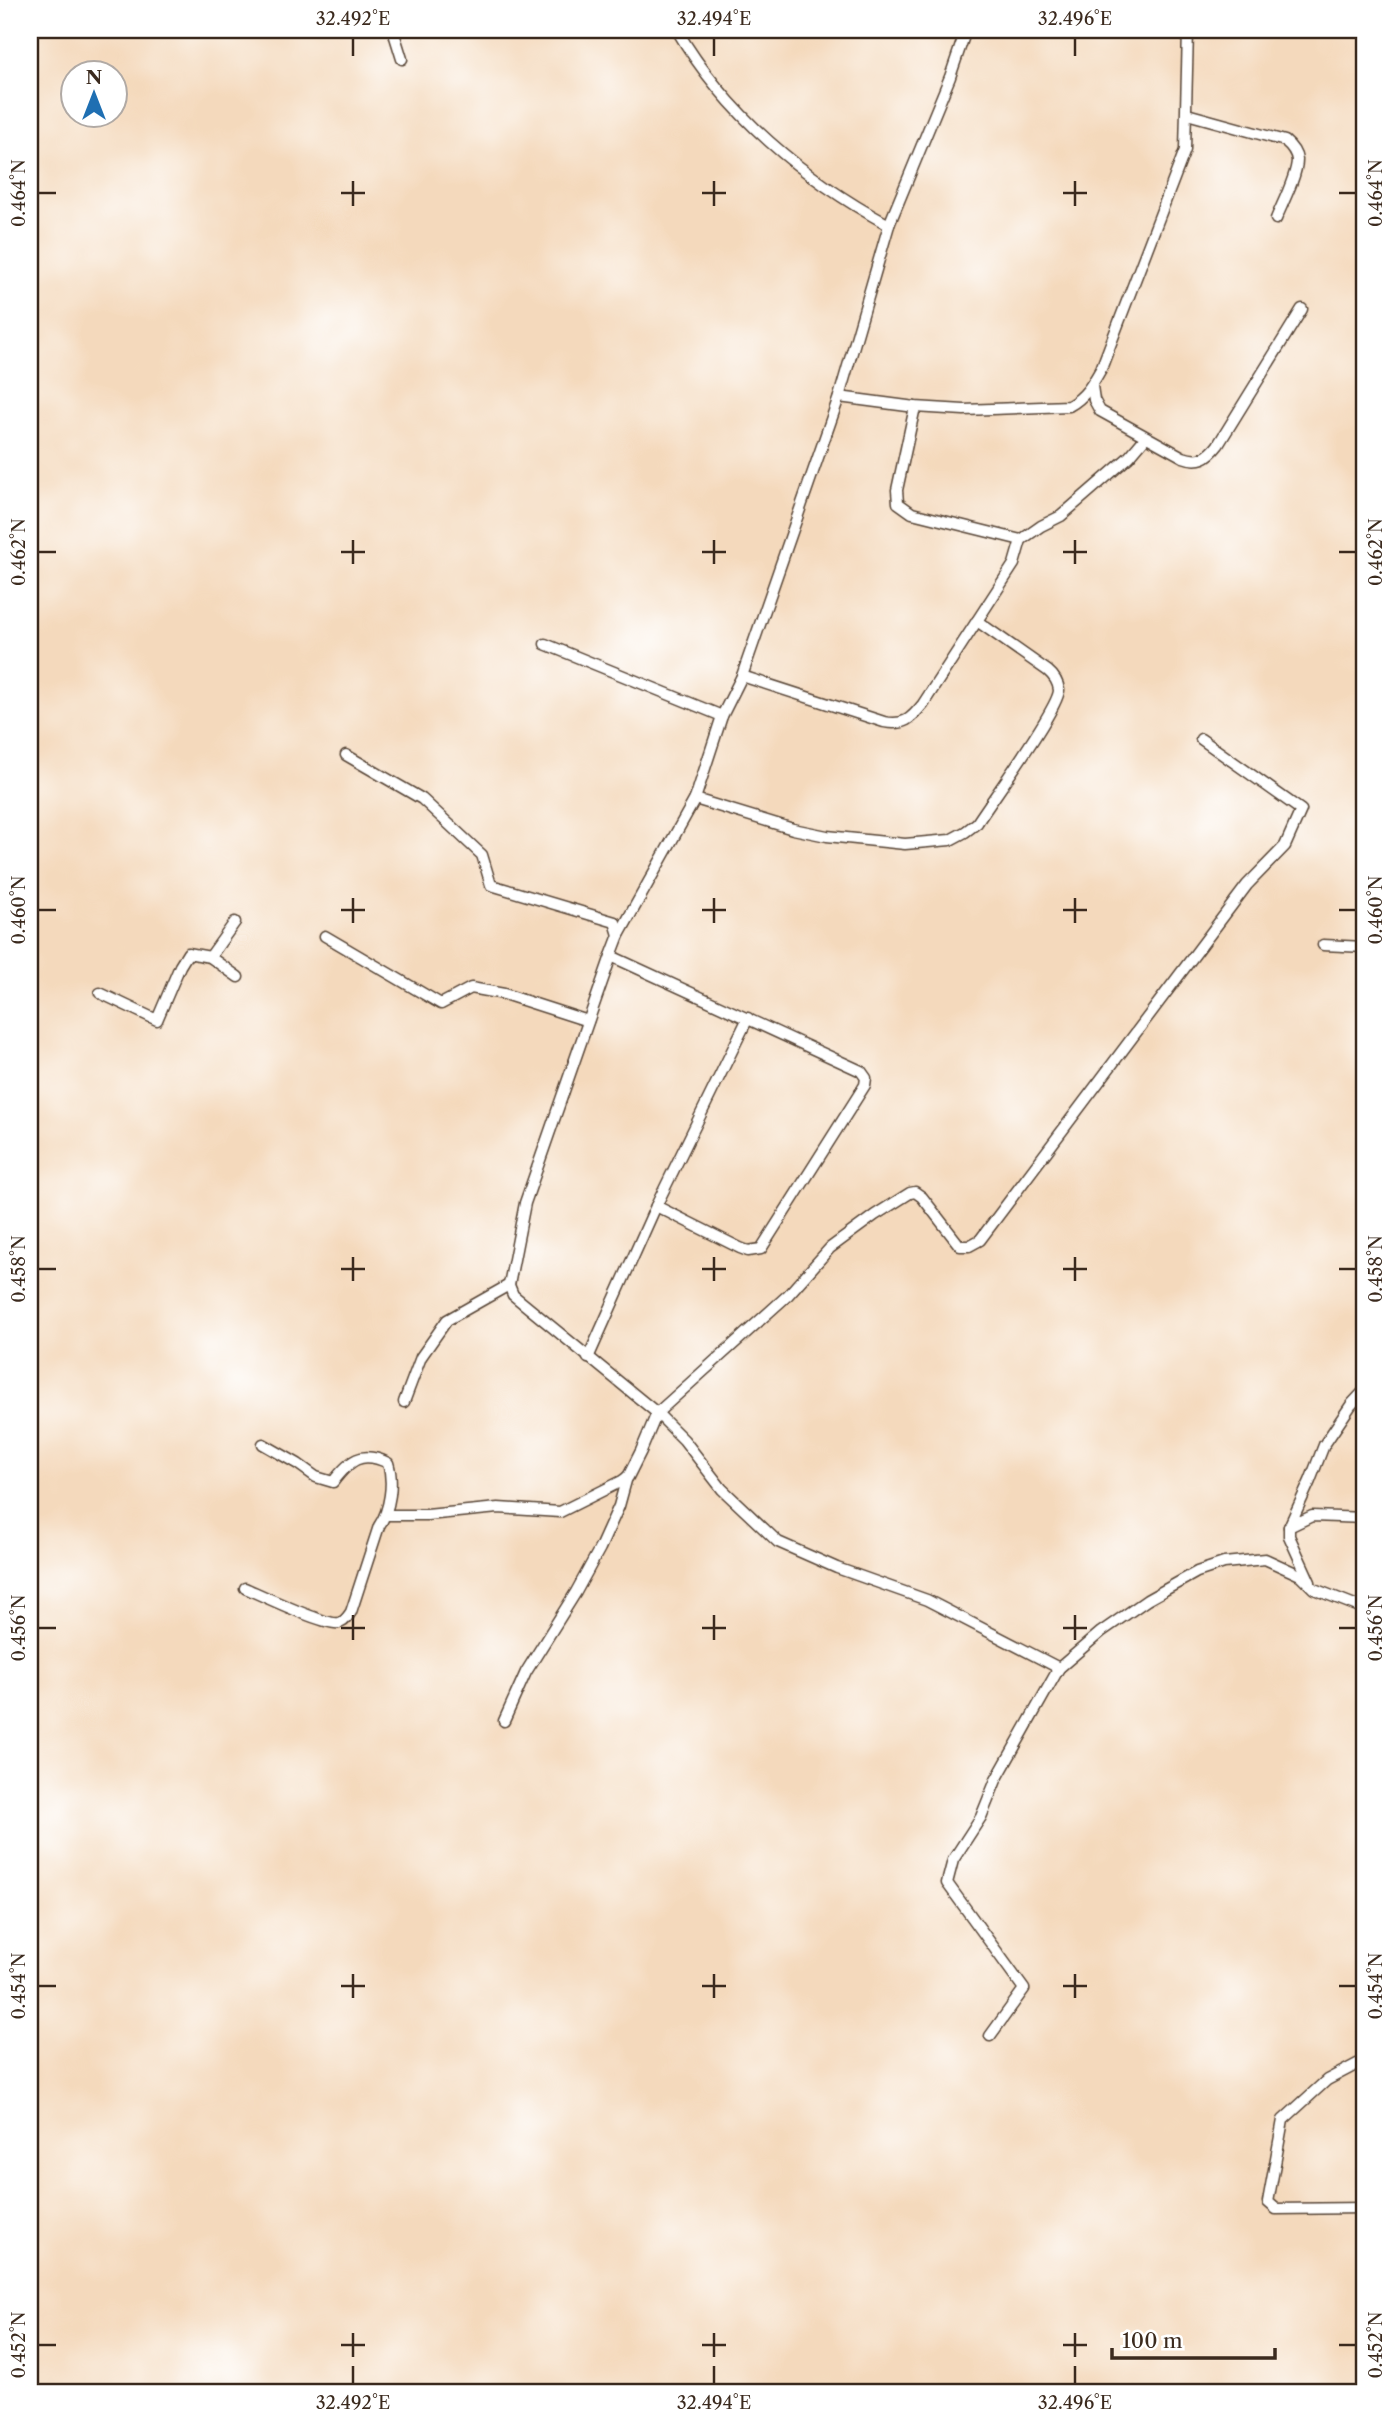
<svg xmlns="http://www.w3.org/2000/svg" width="1395" height="2422" font-family="'Libre Caslon Text',serif">
	<rect width="100%" height="100%" fill="#fff"/>
	<filter id="ink" filterUnits="userSpaceOnUse"><feTurbulence type="fractalNoise" baseFrequency=".0143" numOctaves="2"/><feDisplacementMap in="SourceGraphic" scale="14" xChannelSelector="R" yChannelSelector="G"/><feConvolveMatrix kernelMatrix="1 2 1 2 8 2 1 2 1" color-interpolation-filters="sRGB"/></filter>
	<filter id="wash" filterUnits="userSpaceOnUse"><feTurbulence type="fractalNoise" baseFrequency=".00686" numOctaves="4" result="noise"/><feDisplacementMap in="SourceGraphic" scale="28" xChannelSelector="R" yChannelSelector="G"/><feGaussianBlur stdDeviation="1.57" result="paint"/><feColorMatrix in="noise" values="0 0 0 0 0 0 0 0 0 0 0 0 0 0 0 0 0 1.4 0 .05"/><feComposite in="paint" operator="in"/></filter>
	<g filter="url(#wash)">
		<rect width="100%" height="100%" fill="#f4d9bc"/>
	</g>
	<g filter="url(#ink)">
		<g fill="none" stroke-linecap="round" stroke-linejoin="round">
			<defs>
				<g id="minor">
					<polyline points="393,30 402,59"/>
					<path d="M677 30C726 114 804 179 889 225"/>
					<polyline points="966,30 950,77 889,225 839,397 742,676 722,716 695,799 619,935 611,956 525,1203 509,1285 513,1295 657,1413 684,1440 722,1489 778,1542 837,1568 927,1600 1059,1668"/>
					<path d="M1187 114 1285 141C1291 146 1296 152 1297 160 1297 176 1282 204 1276 219"/>
					<path d="M1092 386 1094 400 1100 411 1183 457C1199 463 1208 458 1218 445L1302 309"/>
					<path d="M839 397 915 407 964 410 1069 406C1085 397 1092 385 1101 369L1185 150 1188 30"/>
					<polyline points="915,407 897,490 898,503 912,513 1021,540"/>
					<polyline points="545,644 722,716"/>
					<path d="M742 676 884 722C904 726 911 719 923 704L1014 564 1021 540 1041 526 1061 516 1129 457 1146 437"/>
					<polyline points="346,755 422,799 482,855 491,885 615,922 619,935"/>
					<path d="M695 799 793 829 827 836 905 844 950 840 965 832 977 823C991 801 1059 708 1059 690 1058 682 1054 676 1048 671L977 621"/>
					<polyline points="325,936 441,1004 471,988 504,994 588,1021"/>
					<polyline points="1323,945 1365,947"/>
					<polyline points="611,956 861,1071 866,1078 865,1085 761,1249 748,1251 740,1248 656,1206"/>
					<polyline points="210,957 235,922"/>
					<polyline points="100,993 157,1020 180,966 188,953 210,957 238,977"/>
					<polyline points="588,1358 656,1206 748,1018"/>
					<polyline points="404,1402 421,1357 447,1320 509,1285"/>
					<polyline points="386,1515 427,1515 498,1508 560,1512 622,1481 628,1477 641,1451 657,1413 788,1295 830,1248 875,1215 910,1193 915,1192 922,1197 960,1246 969,1246 980,1240 1247,885 1285,846 1301,810 1201,739"/>
					<polyline points="1289,1527 1312,1516 1365,1518"/>
					<polyline points="1310,1582 1289,1536 1289,1527 1310,1481 1324,1445 1351,1405 1365,1390"/>
					<path d="M245 1588C261 1595 326 1626 339 1623 345 1622 348 1616 351 1612L379 1526C390 1510 394 1482 388 1463 361 1450 350 1460 333 1482L316 1477 298 1464 263 1444"/>
					<polyline points="504,1721 526,1672 576,1592 600,1548 619,1506 627,1477"/>
					<polyline points="990,2036 1024,1989 947,1883 953,1860 981,1817 996,1780 1059,1668 1101,1632 1147,1600 1197,1572 1224,1563 1265,1559 1300,1575 1314,1589 1365,1609"/>
					<polyline points="1365,2060 1327,2080 1283,2120 1268,2202 1276,2209 1365,2208"/>
				</g>
			</defs>
			<use href="#minor" stroke="#574436" stroke-width="13"/>
			<use href="#minor" stroke="#fff" stroke-width="10"/>
		</g>
	</g>
	<path fill="none" stroke="#3b2a1e" stroke-width="2.5" d="M353 38V56M714 38V56M1075 38V56M353 181V206M714 181V206M1075 181V206M38 193H56M341 193H365M702 193H726M1063 193H1087M1339 193H1356M353 540V564M714 540V564M1075 540V564M38 552H56M341 552H365M702 552H726M1063 552H1087M1339 552H1356M353 898V923M714 898V923M1075 898V923M38 910H56M341 910H365M702 910H726M1063 910H1087M1339 910H1356M353 1257V1281M714 1257V1281M1075 1257V1281M38 1269H56M341 1269H365M702 1269H726M1063 1269H1087M1339 1269H1356M353 1615V1640M714 1615V1640M1075 1615V1640M38 1628H56M341 1628H365M702 1628H726M1063 1628H1087M1339 1628H1356M353 1974V1998M714 1974V1998M1075 1974V1998M38 1986H56M341 1986H365M702 1986H726M1063 1986H1087M1339 1986H1356M353 2333V2357M714 2333V2357M1075 2333V2357M38 2345H56M341 2345H365M702 2345H726M1063 2345H1087M1339 2345H1356M353 2366V2384M714 2366V2384M1075 2366V2384"/>
	<rect width="1395" height="2422" fill="none" stroke="#fff" stroke-width="77"/>
	<g transform="translate(94 94)"><circle r="33" fill="#ffffff" stroke="#b1aaa5" stroke-width="2"/>
	<path d="M0-5L12 26L0 18L-12 26Z" fill="#1f6fb2"/>
	<text y="-10" font-size="19" font-weight="bold" text-anchor="middle" fill="#3b2a1e">N</text>
	</g>
	<path d="M1112 2348v10h163v-10" fill="none" stroke="#3b2a1e" stroke-width="3.5"/>
	<text x="1122" y="2348" font-size="21" fill="#3b2a1e" stroke="#ffffff" stroke-width="5" paint-order="stroke">100 m</text>
	<rect x="38" y="38" width="1318" height="2346" fill="none" stroke="#3b2a1e" stroke-width="2.5"/>
	<g font-size="18" text-anchor="middle" fill="#3b2a1e">
		<text x="353" y="25">32.492°E</text>
		<text x="714" y="25">32.494°E</text>
		<text x="1075" y="25">32.496°E</text>
		<text transform="translate(19 193) rotate(-90)" y="6">0.464°N</text>
		<text transform="translate(1376 193) rotate(-90)" y="6">0.464°N</text>
		<text transform="translate(19 552) rotate(-90)" y="6">0.462°N</text>
		<text transform="translate(1376 552) rotate(-90)" y="6">0.462°N</text>
		<text transform="translate(19 910) rotate(-90)" y="6">0.460°N</text>
		<text transform="translate(1376 910) rotate(-90)" y="6">0.460°N</text>
		<text transform="translate(19 1269) rotate(-90)" y="6">0.458°N</text>
		<text transform="translate(1376 1269) rotate(-90)" y="6">0.458°N</text>
		<text transform="translate(19 1628) rotate(-90)" y="6">0.456°N</text>
		<text transform="translate(1376 1628) rotate(-90)" y="6">0.456°N</text>
		<text transform="translate(19 1986) rotate(-90)" y="6">0.454°N</text>
		<text transform="translate(1376 1986) rotate(-90)" y="6">0.454°N</text>
		<text transform="translate(19 2345) rotate(-90)" y="6">0.452°N</text>
		<text transform="translate(1376 2345) rotate(-90)" y="6">0.452°N</text>
		<text x="353" y="2409">32.492°E</text>
		<text x="714" y="2409">32.494°E</text>
		<text x="1075" y="2409">32.496°E</text>
	</g>
</svg>
